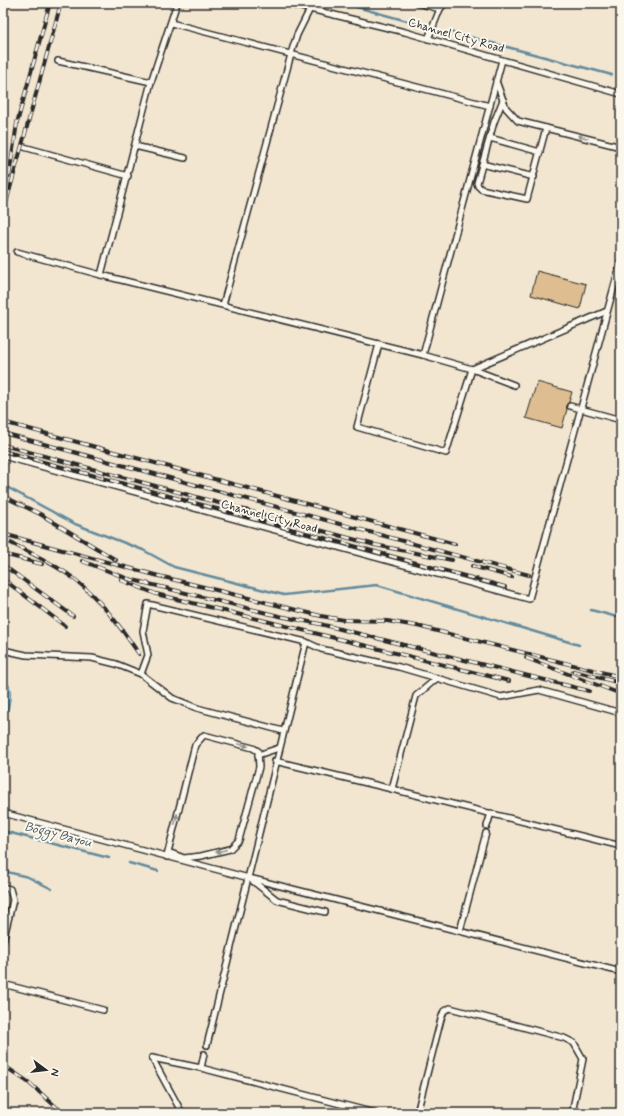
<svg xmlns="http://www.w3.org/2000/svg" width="624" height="1116" font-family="Mynerve,sans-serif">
	<rect width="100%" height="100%" fill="#fbf7ec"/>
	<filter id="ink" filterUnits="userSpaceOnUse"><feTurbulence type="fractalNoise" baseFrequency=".025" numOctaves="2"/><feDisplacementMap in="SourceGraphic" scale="8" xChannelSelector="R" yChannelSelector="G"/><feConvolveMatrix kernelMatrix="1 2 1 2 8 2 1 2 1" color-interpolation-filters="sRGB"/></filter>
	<g filter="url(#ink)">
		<rect fill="#f2e6d0" x="3" y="3" width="618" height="1110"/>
		<path fill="#88cae9" stroke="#638a9d" d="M3 678C18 689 7 710 3 725Z"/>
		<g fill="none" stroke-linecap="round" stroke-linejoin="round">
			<g stroke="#638a9d" stroke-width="2.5">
				<polyline points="342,3 418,24"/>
				<polyline points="451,32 612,75"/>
				<polyline points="3,485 75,524 143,550 174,567 284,595 377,585 579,645"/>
				<polyline points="591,610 621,618"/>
				<polyline points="3,831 109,858"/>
				<polyline points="129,863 158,871"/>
				<polyline points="3,871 28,877 52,889"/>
			</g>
		</g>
		<g fill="#debd90" stroke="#2b2b2b">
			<polygon points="537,271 586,284 580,309 531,295"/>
			<polygon points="537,382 572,392 569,402 566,405 567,409 562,428 526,418"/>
		</g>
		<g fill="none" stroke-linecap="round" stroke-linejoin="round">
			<defs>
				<g id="lane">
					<polyline points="285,3 405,32 621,94"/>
					<polyline points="417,3 440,9"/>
					<polyline points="171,23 490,106"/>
					<polyline points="428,39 440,9 445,3"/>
					<polyline points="58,61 151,82"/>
					<polyline points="496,81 506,108 518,121 621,147"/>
					<polyline points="503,100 494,122 477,183 478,186 481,189 527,199 546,128"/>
					<polyline points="490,138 540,152"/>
					<polyline points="135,146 185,158"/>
					<polyline points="24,147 128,176"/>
					<polyline points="482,164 534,177"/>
					<polyline points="17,252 101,275 423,355 472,369 514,385"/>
					<polyline points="101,275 151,82 177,3"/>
					<polyline points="223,305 293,47 297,35 313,3"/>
					<polyline points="379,344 357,427 446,453 472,369 607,311"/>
					<polyline points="423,355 502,60"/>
					<polyline points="570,406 621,420"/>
					<polyline points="3,456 529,599 621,261"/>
					<polyline points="3,650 26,655 92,658 116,664 141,674 148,655 143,631 148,604 306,642 321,649 399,667 501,697 539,690 621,713"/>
					<polyline points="141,674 172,698 197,708 283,731"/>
					<polyline points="258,755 279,748"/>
					<polyline points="275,761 392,789 416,696 437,678"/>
					<polyline points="392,789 621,846"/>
					<polyline points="3,813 249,878 277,900 325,912"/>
					<polyline points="487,826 491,813"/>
					<polyline points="167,857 168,852 195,745 204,735 253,748 258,751 259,767 239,840 230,849 201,856 184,858 168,852"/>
					<polyline points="249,878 621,972"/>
					<polyline points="3,887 10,889 13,900 3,941"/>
					<polyline points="460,931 486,833"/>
					<polyline points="3,984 103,1010"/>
					<path d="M207 1045C241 911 272 776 306 642"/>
					<polyline points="152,1058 201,1068 375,1113"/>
					<polyline points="152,1058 182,1113"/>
					<polyline points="201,1068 204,1054"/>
					<polyline points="417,1113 441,1019 444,1011 450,1008 564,1038 574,1043 583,1059 572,1113"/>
				</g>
			</defs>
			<use href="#lane" stroke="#2b2b2b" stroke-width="8"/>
			<use href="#lane" stroke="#fbf7ec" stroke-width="5"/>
			<defs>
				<g id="rail">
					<polyline points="9,176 17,123 50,3"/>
					<polyline points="3,214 61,3"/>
					<polyline points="3,422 455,544"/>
					<polyline points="3,433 529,575"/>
					<polyline points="3,445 375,545 452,560"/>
					<polyline points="3,451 505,587"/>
					<polyline points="3,496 40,514 116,560"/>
					<polyline points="3,534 155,575 321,616 344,620 387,621 417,626 621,677"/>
					<path d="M3 539C26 551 52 562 73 578 100 599 120 626 139 654"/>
					<polyline points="3,554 42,564"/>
					<polyline points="82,561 129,579 279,616 320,624 589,691"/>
					<polyline points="3,565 73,616"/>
					<polyline points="472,566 512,577"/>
					<polyline points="3,579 65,626"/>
					<polyline points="121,580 156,594 509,681"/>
					<polyline points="526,658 621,694"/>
					<polyline points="573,671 621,683"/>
					<polyline points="3,1065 28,1082 63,1113"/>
				</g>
			</defs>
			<use href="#rail" stroke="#2b2b2b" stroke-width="4"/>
			<use href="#rail" stroke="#fbf7ec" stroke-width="2.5" stroke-dasharray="8" stroke-linecap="butt"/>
		</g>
		<defs><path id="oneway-solid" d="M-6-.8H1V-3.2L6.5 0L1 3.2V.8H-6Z"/></defs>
		<g fill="#93918c">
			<use href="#oneway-solid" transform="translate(583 137) rotate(-166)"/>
			<use href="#oneway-solid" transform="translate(243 745) rotate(15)"/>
			<use href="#oneway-solid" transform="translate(176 819) rotate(-76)"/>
			<use href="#oneway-solid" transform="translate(221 851) rotate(166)"/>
		</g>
	</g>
	<g text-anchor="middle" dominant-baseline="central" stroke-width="4" stroke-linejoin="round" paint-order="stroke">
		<g font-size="12" fill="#2b2b2b" stroke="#fbf7ec">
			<text transform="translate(456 36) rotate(16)">Channel City Road</text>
			<text transform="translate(269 517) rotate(15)">Channel City Road</text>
		</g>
		<g font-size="13" font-style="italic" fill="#475b64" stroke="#fbf7ec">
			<text transform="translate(58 835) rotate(14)">Boggy Bayou</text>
		</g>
	</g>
	<rect width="624" height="1116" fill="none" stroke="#fbf7ec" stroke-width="16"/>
	<rect x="8" y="8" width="608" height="1100" fill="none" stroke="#2b2b2b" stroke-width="1.5" filter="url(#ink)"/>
	<g transform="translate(46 1070) rotate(105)" stroke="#fbf7ec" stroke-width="3" paint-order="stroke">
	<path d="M0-3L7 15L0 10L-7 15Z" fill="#2b2b2b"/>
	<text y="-6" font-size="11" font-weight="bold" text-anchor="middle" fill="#2b2b2b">N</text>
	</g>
</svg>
